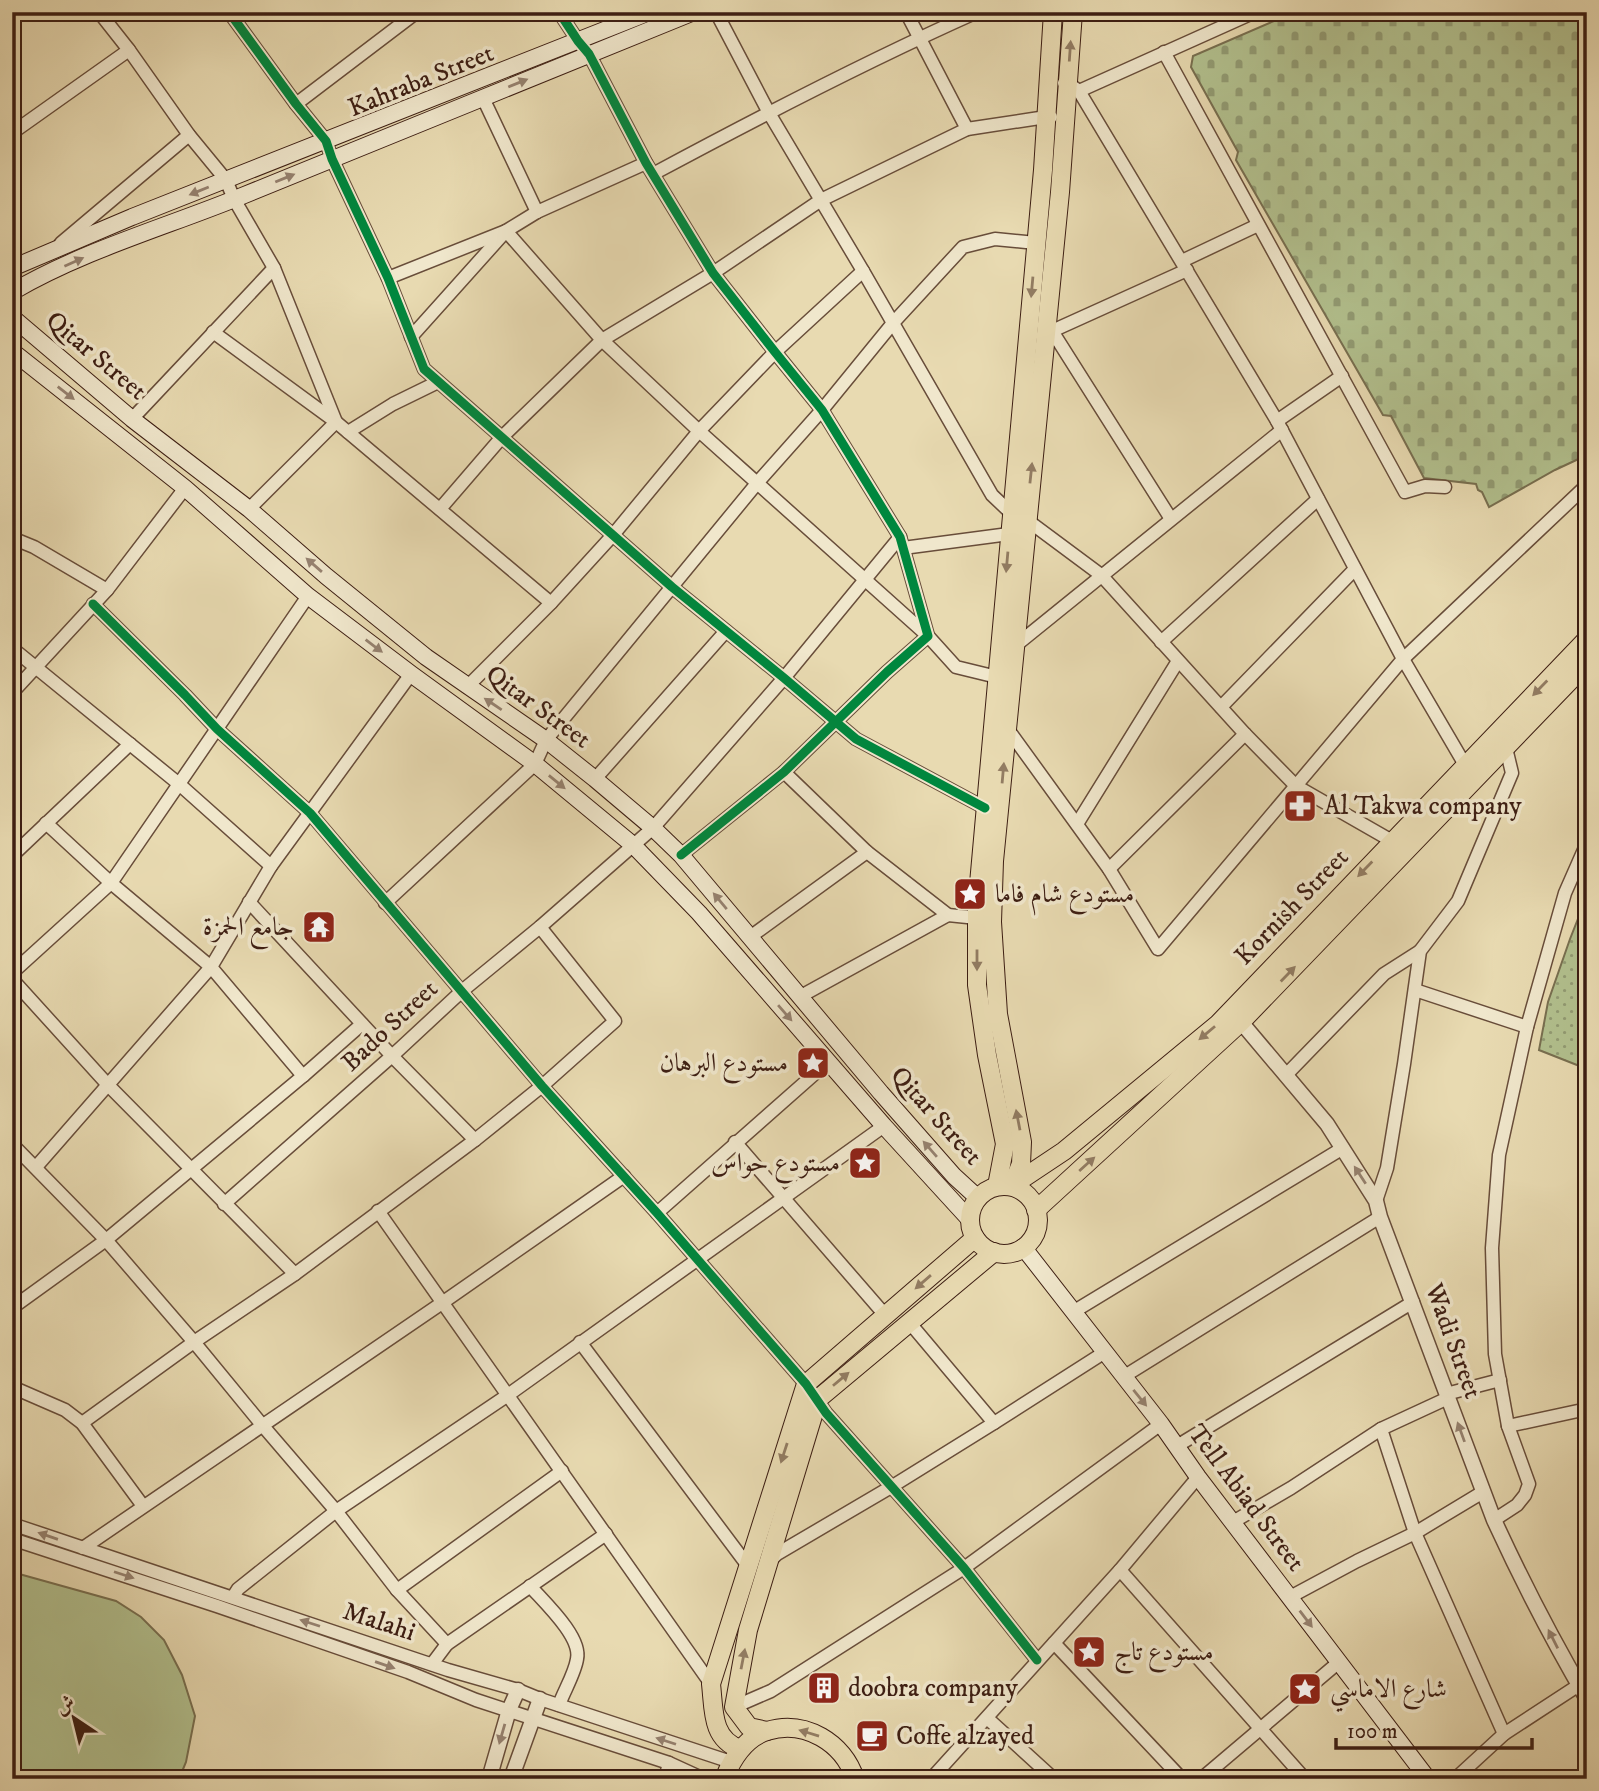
<svg xmlns="http://www.w3.org/2000/svg" width="1599" height="1791" font-family="'IM FELL DW Pica',Amiri,serif">
	<defs>
		<pattern id="cemetery-stones" width="16" height="16" patternUnits="userSpaceOnUse" patternTransform="scale(1.75)"><rect width="16" height="16" fill="#b2c08e"/><path d="M2 7V4a2 2 0 0 1 4 0v3zM10 15v-3a2 2 0 0 1 4 0v3z" fill="#929b73"/></pattern>
		<pattern id="park-dots" width="8" height="8" patternUnits="userSpaceOnUse" patternTransform="scale(1.75)"><rect width="8" height="8" fill="#b2c08e"/><path d="M2 2h.1M6 6h.1" fill="none" stroke="#929b73" stroke-width="1.8" stroke-linecap="round"/></pattern>
	</defs>
	<rect width="100%" height="100%" fill="#e8dab1"/>
	<filter id="stains"><feTurbulence type="fractalNoise" baseFrequency=".00286" numOctaves="4"/><feColorMatrix values="0 0 0 0 .2 0 0 0 0 .09 0 0 0 0 .02 0 0 0 .5 -.17"/></filter>
	<radialGradient id="worn" r=".72"><stop offset=".6" stop-color="#630" stop-opacity="0"/><stop offset="1" stop-color="#630" stop-opacity=".3"/></radialGradient>
	<polygon fill="#b2c08e" stroke="#786f50" stroke-width="2" points="12,1572 116,1601 141,1617 164,1640 182,1675 195,1716 186,1762 179,1779 12,1779"/>
	<polygon fill="url(#cemetery-stones)" stroke="#786f50" stroke-width="2" points="1295,12 1587,12 1587,455 1555,470 1489,507 1482,492 1478,490 1476,484 1424,478 1391,416 1383,415 1236,160 1238,152 1191,67 1193,56"/>
	<polygon fill="url(#park-dots)" stroke="#786f50" stroke-width="2" points="1587,896 1587,1069 1539,1050 1548,1002 1570,939"/>
	<g fill="none" stroke-linecap="round" stroke-linejoin="round">
		<defs>
			<g id="minor">
				<polyline points="99,12 129,50 189,135 226,180 234,199 274,268 336,422 249,509"/>
				<polyline points="229,12 296,104 326,141 332,159 388,278 424,369 672,587 784,678 856,739 985,808"/>
				<polyline points="559,12 578,41 589,54 646,163 713,273 775,352 822,410 900,537 928,636 887,672 784,772 681,855"/>
				<polyline points="716,12 769,113 863,271 992,495 1011,513"/>
				<polyline points="906,12 967,129"/>
				<polyline points="1164,52 1405,492 1425,486 1445,487"/>
				<polyline points="1064,83 1068,83 1079,91 1277,421 1403,659 1468,770"/>
				<polyline points="1079,91 1255,12"/>
				<polyline points="483,98 537,212"/>
				<polyline points="296,104 417,12"/>
				<polyline points="12,133 129,50"/>
				<path d="M653 174C759 117 867 61 977 12"/>
				<polyline points="61,243 189,135"/>
				<polyline points="1182,261 1258,225"/>
				<polyline points="388,278 506,231 602,340 699,431 928,636 956,667 997,677"/>
				<polyline points="1047,323 1171,519"/>
				<polyline points="1052,331 1187,270"/>
				<polyline points="213,332 336,422 551,603"/>
				<polyline points="411,337 506,231 537,212 646,163"/>
				<polyline points="132,419 274,268"/>
				<polyline points="1277,421 1342,376"/>
				<polyline points="348,432 393,404 438,382"/>
				<polyline points="440,509 502,437 602,340 713,273 821,200 967,129 1046,117 1051,117"/>
				<polyline points="1027,520 1101,575 1245,734 1296,786 1392,841"/>
				<polyline points="12,538 34,547 107,590"/>
				<polyline points="903,548 1009,534"/>
				<polyline points="93,604 185,695 217,729 310,813 542,1086 657,1213 806,1384 826,1413 964,1568 1037,1660"/>
				<polyline points="1161,642 1318,499"/>
				<polyline points="1015,646 1282,430"/>
				<polyline points="12,648 179,784 271,866"/>
				<polyline points="467,687 551,603 613,535 699,431 775,352 863,271"/>
				<polyline points="12,693 107,590 185,488"/>
				<polyline points="1221,707 1355,569"/>
				<polyline points="1007,728 1109,869 1158,949 1403,659 1587,485"/>
				<polyline points="784,772 867,852 948,915 977,918"/>
				<polyline points="595,779 726,631"/>
				<polyline points="46,823 111,883 211,967 303,1076"/>
				<polyline points="1077,824 1178,661"/>
				<polyline points="12,856 130,744"/>
				<polyline points="1109,869 1245,734"/>
				<polyline points="249,902 392,1056 475,1140"/>
				<polyline points="385,903 535,764 546,740 758,482 822,410 893,323 963,247 995,239 1036,243"/>
				<polyline points="750,937 867,852"/>
				<polyline points="12,973 111,883 308,596"/>
				<polyline points="12,979 108,1085 295,1274"/>
				<polyline points="1415,990 1527,1027"/>
				<polyline points="801,996 948,915"/>
				<polyline points="1286,1075 1384,974 1420,951"/>
				<polyline points="735,1142 885,1315"/>
				<polyline points="12,1144 106,1240 194,1342 263,1426 336,1511 397,1590 447,1644"/>
				<polyline points="36,1167 211,967 271,866 411,674"/>
				<polyline points="1376,1201 1387,1168 1404,1064 1420,951 1458,901 1512,773 1506,748"/>
				<polyline points="224,1204 392,1056 462,991 540,927 653,828 784,678 900,537"/>
				<polyline points="378,1211 711,1684"/>
				<polyline points="657,1213 828,1062"/>
				<polyline points="12,1308 106,1240 303,1076 362,1024"/>
				<polyline points="1073,1312 1343,1148"/>
				<polyline points="909,1322 994,1423"/>
				<polyline points="580,1342 748,1566"/>
				<polyline points="1123,1377 1380,1217"/>
				<polyline points="12,1387 65,1410 82,1423 143,1506"/>
				<polyline points="1446,1394 1500,1380"/>
				<polyline points="1448,1398 1381,1429 1415,1533 1504,1734"/>
				<polyline points="82,1423 194,1342 295,1274 475,1140 542,1086 615,1021 540,927"/>
				<polyline points="1508,1426 1587,1409"/>
				<polyline points="1177,1446 1413,1302"/>
				<polyline points="1494,1520 1517,1505 1525,1495 1529,1484 1508,1426 1495,1354 1492,1248 1499,1155 1527,1027 1565,893 1587,843"/>
				<polyline points="1233,1522 1291,1488 1381,1429"/>
				<polyline points="12,1524 448,1670 518,1690 540,1699 731,1762"/>
				<polyline points="12,1539 217,1606 408,1672 476,1700 669,1763 704,1779"/>
				<polyline points="83,1548 442,1303 624,1176"/>
				<polyline points="770,1561 777,1554 891,1487 994,1423 1105,1352"/>
				<polyline points="1120,1570 1305,1779"/>
				<path d="M530 1586C544 1602 582 1637 577 1659 575 1673 564 1691 559 1705"/>
				<polyline points="397,1590 562,1471"/>
				<polyline points="233,1597 238,1589 336,1511 508,1395 884,1126"/>
				<polyline points="1290,1597 1357,1561 1415,1533 1483,1492"/>
				<polyline points="1054,1643 1182,1779"/>
				<polyline points="432,1664 447,1644 606,1534"/>
				<polyline points="734,1707 771,1691 964,1568 1161,1424"/>
				<polyline points="987,1718 1054,1779"/>
				<polyline points="665,1779 669,1763"/>
				<polyline points="931,1779 1120,1570 1198,1477"/>
				<polyline points="1201,1779 1339,1662"/>
				<polyline points="1455,1779 1504,1734 1579,1685"/>
			</g>
			<g id="tertiary">
				<path d="M1241 1022 1327 1124 1376 1201 1380 1217 1494 1520C1522 1581 1553 1641 1587 1699"/>
				<polyline points="489,1779 509,1710 518,1690"/>
				<polyline points="511,1779 540,1699"/>
			</g>
			<g id="secondary">
				<polyline points="12,268 132,217 650,12"/>
				<path d="M12 292C84 250 166 227 242 196 393 135 543 73 694 12"/>
				<polyline points="12,317 132,419 249,509 326,576 426,657 546,740 595,779 653,828 681,855 881,1093 954,1176 978,1198"/>
				<polyline points="12,351 185,488 308,596 411,674 535,764 633,845 699,913 884,1126 970,1220"/>
				<polyline points="1023,1247 1161,1424 1198,1477 1428,1779"/>
			</g>
			<g id="primary">
				<polyline points="1013,1185 1064,1151 1218,1024 1587,639"/>
				<polyline points="997,1186 1005,1144 987,1055 977,985 977,906 1043,170 1053,12"/>
				<polyline points="1012,1186 1021,1164 1022,1142 998,1014 992,922 994,861 1060,192 1073,12"/>
				<circle cx="1004" cy="1220" r="34"/>
				<polyline points="1036,1210 1241,1022 1587,663"/>
				<polyline points="767,1731 749,1727 734,1707 748,1630 818,1399 994,1252"/>
				<path d="M740 1749C711 1739 714 1709 711 1684L806 1384 975 1238"/>
				<path d="M724 1779C732 1759 745 1738 767 1731 805 1719 844 1743 855 1779"/>
			</g>
		</defs>
		<use href="#minor" stroke="#684d3a" stroke-width="15"/>
		<use href="#tertiary" stroke="#684d3a" stroke-width="17"/>
		<use href="#secondary" stroke="#3d1e13" stroke-width="18"/>
		<use href="#primary" stroke="#3d1e13" stroke-width="20"/>
		<use href="#minor" stroke="#f0e7cc" stroke-width="12"/>
		<use href="#tertiary" stroke="#f0e7cc" stroke-width="14"/>
		<use href="#secondary" stroke="#f0e7cc" stroke-width="16"/>
		<use href="#primary" stroke="#e8dab1" stroke-width="18"/>
		<defs>
			<g id="cycleway">
				<polyline points="229,12 296,104 326,141 332,159 388,278 424,369 672,587 784,678 856,739 985,808"/>
				<polyline points="559,12 578,41 589,54 646,163 713,273 775,352 822,410 900,537 928,636 887,672 784,772 681,855"/>
				<polyline points="93,604 185,695 217,729 310,813 542,1086 657,1213 806,1384 826,1413 964,1568 1037,1660"/>
			</g>
		</defs>
		<use href="#cycleway" stroke="#f0e7cc" stroke-width="13"/>
		<use href="#cycleway" stroke="#00873e" stroke-width="9"/>
	</g>
	<defs><path id="oneway-solid" d="M-6-.8H1V-3.2L6.5 0L1 3.2V.8H-6Z" transform="scale(1.75)"/></defs>
	<g fill="#927c62">
		<use href="#oneway-solid" transform="translate(1070 51) rotate(-86)"/>
		<use href="#oneway-solid" transform="translate(1032 287) rotate(95)"/>
		<use href="#oneway-solid" transform="translate(1031 473) rotate(-84)"/>
		<use href="#oneway-solid" transform="translate(1007 562) rotate(95)"/>
		<use href="#oneway-solid" transform="translate(1540 688) rotate(134)"/>
		<use href="#oneway-solid" transform="translate(1003 773) rotate(-85)"/>
		<use href="#oneway-solid" transform="translate(1365 869) rotate(134)"/>
		<use href="#oneway-solid" transform="translate(977 960) rotate(90)"/>
		<use href="#oneway-solid" transform="translate(1288 974) rotate(-46)"/>
		<use href="#oneway-solid" transform="translate(1207 1033) rotate(140)"/>
		<use href="#oneway-solid" transform="translate(1018 1120) rotate(-101)"/>
		<use href="#oneway-solid" transform="translate(1087 1164) rotate(-42)"/>
		<use href="#oneway-solid" transform="translate(923 1282) rotate(139)"/>
		<use href="#oneway-solid" transform="translate(841 1379) rotate(-40)"/>
		<use href="#oneway-solid" transform="translate(784 1453) rotate(108)"/>
		<use href="#oneway-solid" transform="translate(743 1659) rotate(-79)"/>
		<use href="#oneway-solid" transform="translate(809 1733) rotate(-163)"/>
	</g>
	<g fill="#968270">
		<use href="#oneway-solid" transform="translate(518 83) rotate(-22)"/>
		<use href="#oneway-solid" transform="translate(285 178) rotate(-22)"/>
		<use href="#oneway-solid" transform="translate(199 191) rotate(158)"/>
		<use href="#oneway-solid" transform="translate(74 262) rotate(-24)"/>
		<use href="#oneway-solid" transform="translate(66 393) rotate(38)"/>
		<use href="#oneway-solid" transform="translate(314 565) rotate(-139)"/>
		<use href="#oneway-solid" transform="translate(374 646) rotate(37)"/>
		<use href="#oneway-solid" transform="translate(493 704) rotate(-146)"/>
		<use href="#oneway-solid" transform="translate(557 782) rotate(39)"/>
		<use href="#oneway-solid" transform="translate(720 901) rotate(-130)"/>
		<use href="#oneway-solid" transform="translate(785 1013) rotate(49)"/>
		<use href="#oneway-solid" transform="translate(930 1149) rotate(-131)"/>
		<use href="#oneway-solid" transform="translate(1360 1175) rotate(-123)"/>
		<use href="#oneway-solid" transform="translate(1140 1398) rotate(51)"/>
		<use href="#oneway-solid" transform="translate(1461 1432) rotate(-110)"/>
		<use href="#oneway-solid" transform="translate(48 1536) rotate(-161)"/>
		<use href="#oneway-solid" transform="translate(124 1575) rotate(18)"/>
		<use href="#oneway-solid" transform="translate(1306 1619) rotate(53)"/>
		<use href="#oneway-solid" transform="translate(310 1623) rotate(-162)"/>
		<use href="#oneway-solid" transform="translate(1553 1639) rotate(-117)"/>
		<use href="#oneway-solid" transform="translate(385 1665) rotate(19)"/>
		<use href="#oneway-solid" transform="translate(502 1734) rotate(106)"/>
		<use href="#oneway-solid" transform="translate(666 1741) rotate(-162)"/>
	</g>
	<defs>
		<symbol id="pharmacy-square" viewBox="-11 -11 22 22"><rect x="-9" y="-9" width="18" height="18" rx="4" fill="#8f2418" stroke="#f0e7cc"/><path d="M-2-6h4v4h4v4h-4v4h-4v-4h-4v-4h4Z" fill="#fff"/></symbol>
		<symbol id="sight-square" viewBox="-11 -11 22 22"><rect x="-9" y="-9" width="18" height="18" rx="4" fill="#8f2418" stroke="#f0e7cc"/><path d="M0-6L1.8-2.2L6-1.7L2.9 1.2L3.7 5.4L0 3.3L-3.7 5.4L-2.9 1.2L-6-1.7L-1.8-2.2Z" fill="#fff"/></symbol>
		<symbol id="temple-square" viewBox="-11 -11 22 22"><rect x="-9" y="-9" width="18" height="18" rx="4" fill="#8f2418" stroke="#f0e7cc"/><path d="M0-6L5-2H3V0L6.5 2.5H4V6H1.5V3h-3V6H-4V2.5H-6.5L-3 0V-2H-5Z" fill="#fff"/></symbol>
		<symbol id="building-square" viewBox="-11 -11 22 22"><rect x="-9" y="-9" width="18" height="18" rx="4" fill="#8f2418" stroke="#f0e7cc"/><path d="M-4-6H4V6H1V3H-1V6H-4ZM-2.5-4.3h1.7v1.8h-1.7ZM.8-4.3h1.7v1.8H.8ZM-2.5-1h1.7V.8h-1.7ZM.8-1h1.7V.8H.8Z" fill="#fff"/></symbol>
		<symbol id="cafe-square" viewBox="-11 -11 22 22"><rect x="-9" y="-9" width="18" height="18" rx="4" fill="#8f2418" stroke="#f0e7cc"/><path d="M-5.5-4.5H6V0H3Q3 3.5 0 3.5H-2.5Q-5.5 3.5-5.5 0ZM3-3.2v2h1.7v-2ZM-6 4.5H4V6H-6Z" fill="#fff"/></symbol>
	</defs>
	<g fill-rule="evenodd">
		<use href="#pharmacy-square" x="1281" y="787" width="38" height="38"/>
		<use href="#sight-square" x="951" y="875" width="38" height="38"/>
		<use href="#temple-square" x="300" y="908" width="38" height="38"/>
		<use href="#sight-square" x="794" y="1044" width="38" height="38"/>
		<use href="#sight-square" x="846" y="1144" width="38" height="38"/>
		<use href="#sight-square" x="1070" y="1633" width="38" height="38"/>
		<use href="#building-square" x="805" y="1669" width="38" height="38"/>
		<use href="#sight-square" x="1286" y="1670" width="38" height="38"/>
		<use href="#cafe-square" x="853" y="1717" width="38" height="38"/>
	</g>
	<g text-anchor="middle" dominant-baseline="central" stroke-width="7" stroke-linejoin="round" paint-order="stroke">
		<g font-size="26" fill="#3d1e13" stroke="#f0e7cc">
			<text transform="translate(421 81) rotate(-22)">Kahraba Street</text>
			<text transform="translate(96 356) rotate(40)">Qitar Street</text>
			<text transform="translate(538 707) rotate(36)">Qitar Street</text>
			<text transform="translate(1292 907) rotate(-46)">Kornish Street</text>
			<text transform="translate(390 1026) rotate(-43)">Bado Street</text>
			<text transform="translate(936 1116) rotate(48)">Qitar Street</text>
			<text transform="translate(1453 1341) rotate(70)">Wadi Street</text>
			<text transform="translate(1246 1498) rotate(53)">Tell Abiad Street</text>
			<text transform="translate(379 1622) rotate(18)">Malahi</text>
		</g>
		<g font-size="26" fill="#3d1e13" stroke="#f0e7cc" text-anchor="start">
			<text x="1324" y="806">Al Takwa company</text>
			<text x="995" y="894">مستودع شام فاما</text>
			<text x="294" y="927" text-anchor="end">جامع الحمزة</text>
			<text x="788" y="1063" text-anchor="end">مستودع البرهان</text>
			<text x="840" y="1163" text-anchor="end">مستودع حواس</text>
			<text x="1114" y="1652">مستودع تاج</text>
			<text x="848" y="1688">doobra company</text>
			<text x="1330" y="1689">شارع الاماسي</text>
			<text x="896" y="1736">Coffe alzayed</text>
		</g>
	</g>
	<rect width="1599" height="1791" fill="none" stroke="#e8dab1" stroke-width="42"/>
	<rect x="14" y="14" width="1571" height="1763" fill="none" stroke="#3d1e13" stroke-width="3.5"/>
	<rect x="21" y="21" width="1557" height="1749" fill="none" stroke="#3d1e13" stroke-width="2"/>
	<g transform="translate(74 1718) rotate(325)" stroke="#f0e7cc" stroke-width="5" paint-order="stroke">
	<path d="M0-5L12 26L0 18L-12 26Z" fill="#3d1e13"/>
	<text y="-10" font-size="19" font-weight="bold" text-anchor="middle" fill="#3d1e13">ش</text>
	</g>
	<path d="M1336 1738v10h196v-10" fill="none" stroke="#3d1e13" stroke-width="3.5"/>
	<text x="1347" y="1738" font-size="21" fill="#3d1e13" stroke="#f0e7cc" stroke-width="5" paint-order="stroke">100 m</text>
	<rect width="100%" height="100%" filter="url(#stains)"/>
	<rect width="100%" height="100%" fill="url(#worn)"/>
</svg>
